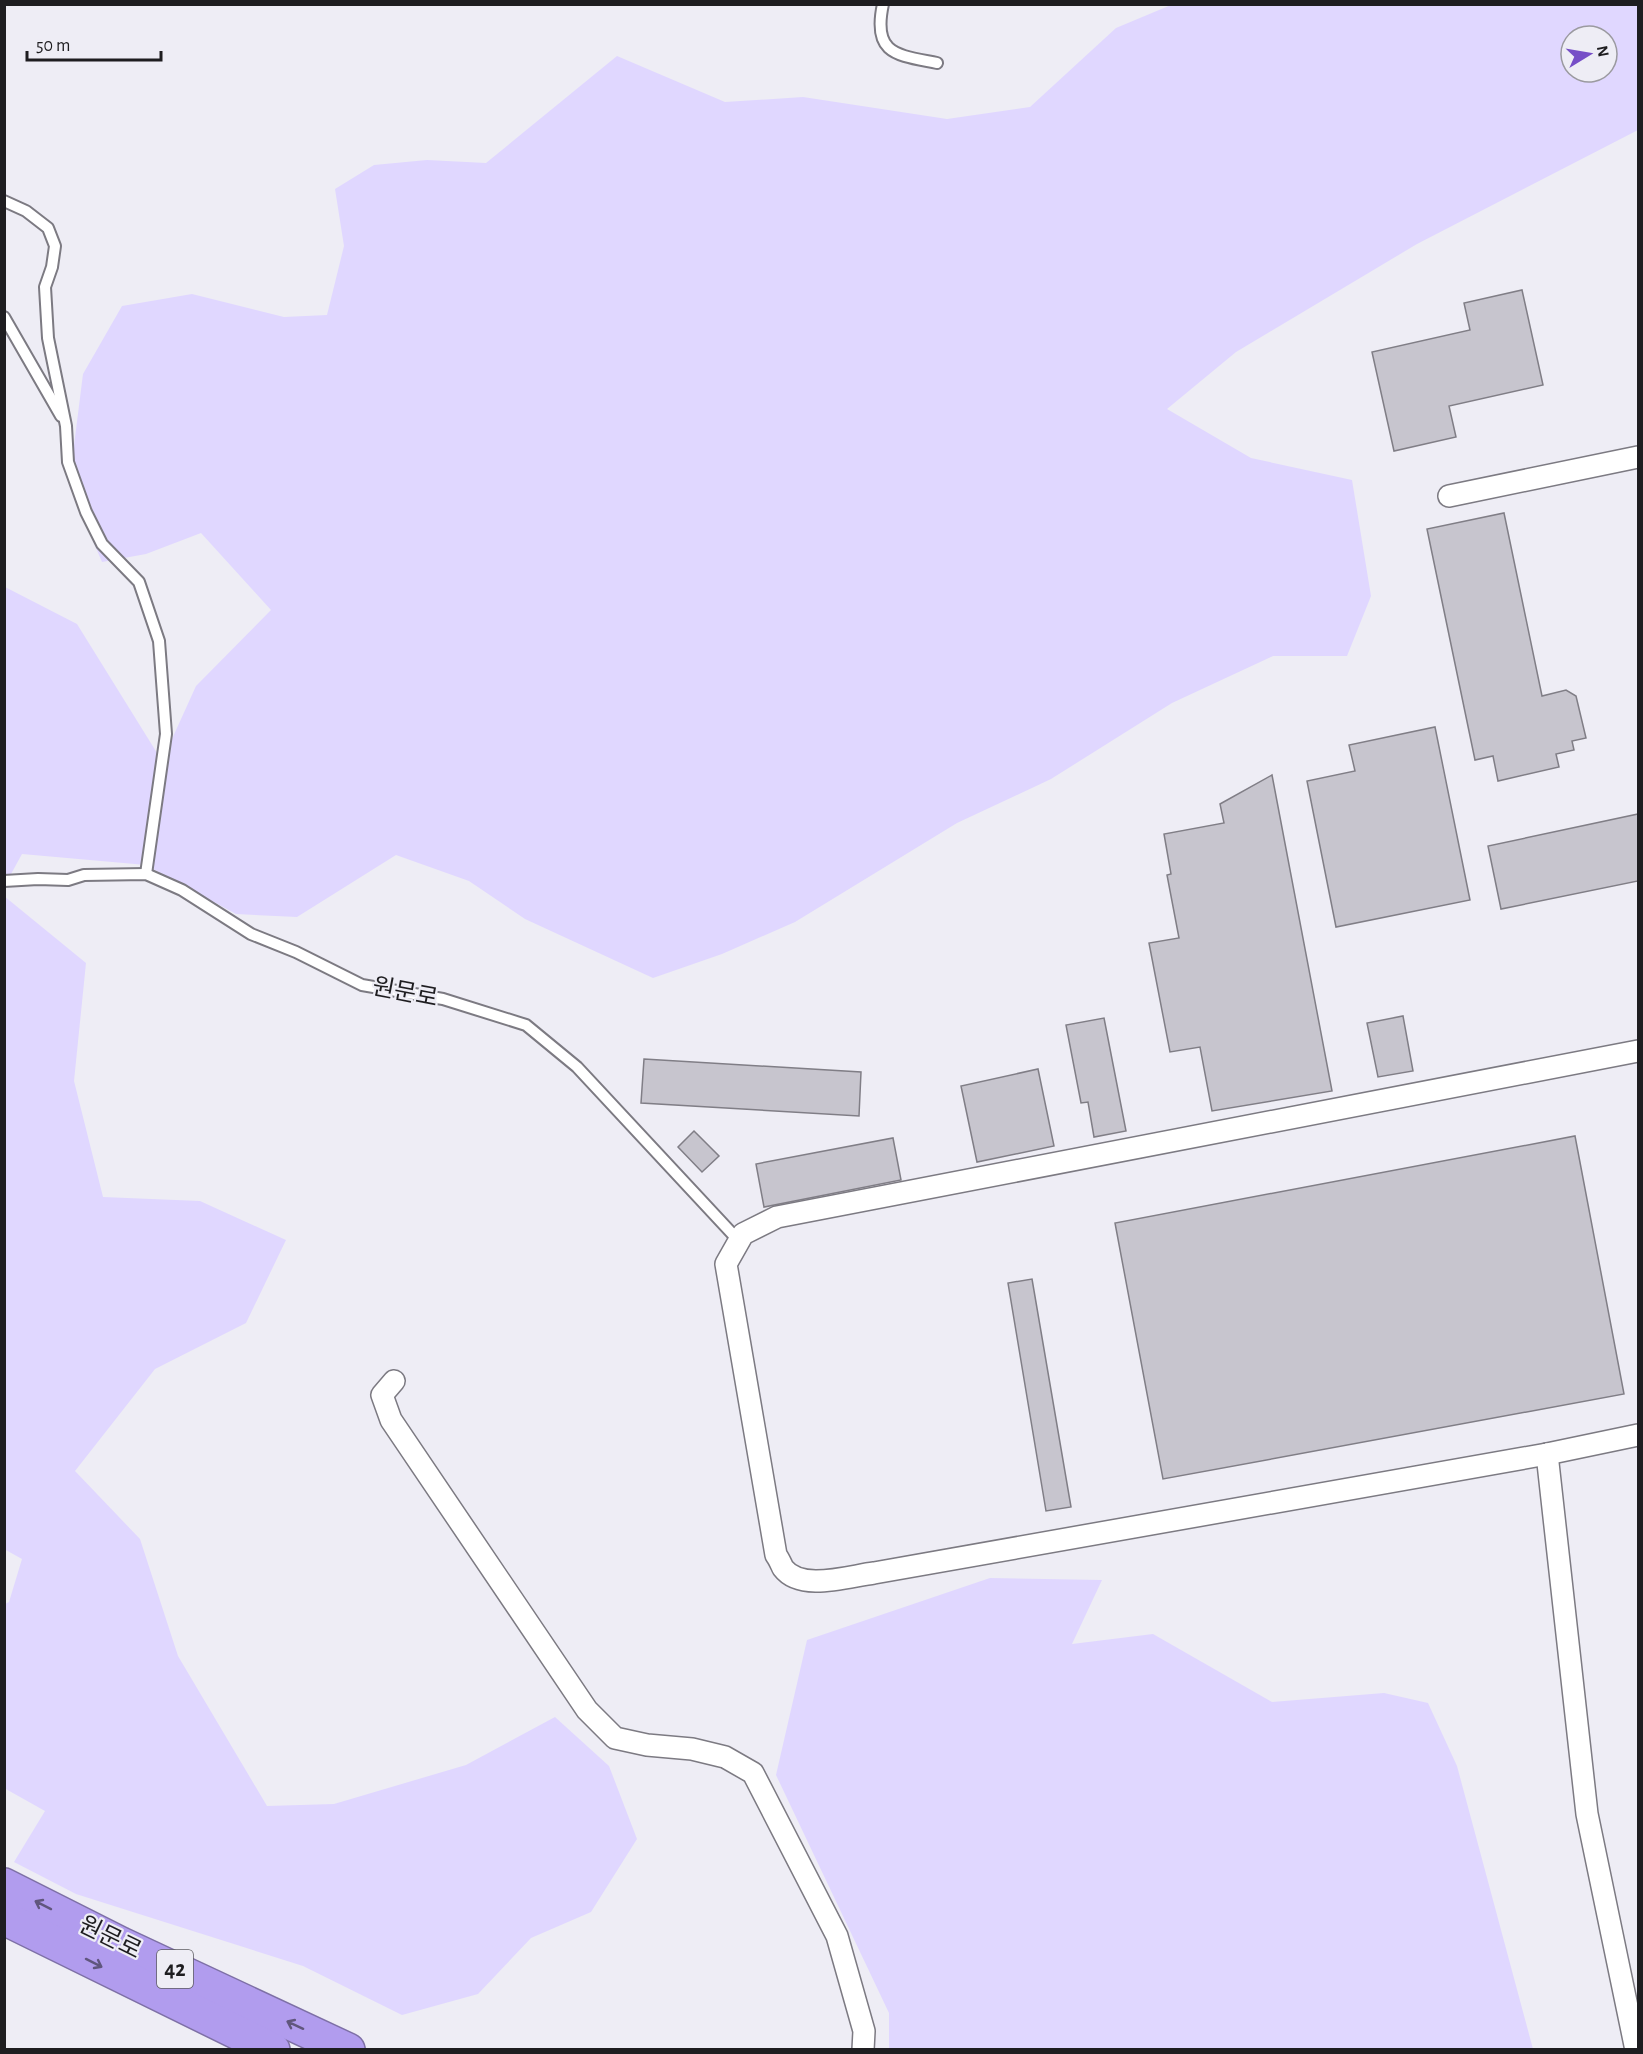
<svg xmlns="http://www.w3.org/2000/svg" width="1643" height="2054" font-family="'Alegreya Sans','Noto Sans KR',sans-serif">
	<rect width="100%" height="100%" fill="#eeedf5"/>
	<g fill="#e0d7ff" fill-rule="evenodd">
		<path d="M1171 5H1638V130L1417 244 1236 352 1167 409 1251 458 1352 480 1371 596 1347 656H1273L1172 703 1051 779 957 823 795 922 722 954 653 978 525 919 469 881 396 855 297 917 236 914 146 865 22 854 5 885V587L77 624 162 761 196 686 271 610 201 533 146 554 102 562 69 485 83 374 122 306 192 294 284 317 327 315 344 246 335 189 374 165 427 160 486 163 617 56 725 102 803 97 947 119 1030 107 1116 28ZM1571 36H1607V72H1571Z"/>
		<polygon points="4,896 86,963 74,1081 103,1197 200,1201 286,1240 246,1323 155,1369 75,1471 140,1539 178,1656 267,1806 334,1804 466,1765 555,1717 609,1766 637,1839 591,1912 531,1938 478,1994 402,2015 303,1966 76,1894 14,1862 45,1811 4,1788 5,1604 9,1602 22,1559 4,1549"/>
		<polygon points="990,1578 1102,1580 1072,1644 1153,1634 1272,1702 1384,1693 1428,1703 1457,1766 1533,2049 889,2049 889,2013 776,1775 807,1640"/>
	</g>
	<g fill="#c7c5ce" stroke="#807e86" stroke-width="1.5">
		<polygon points="1522,290 1543,385 1449,406 1456,437 1394,451 1372,352 1470,330 1464,303"/>
		<polygon points="1504,513 1542,696 1566,690 1576,696 1586,738 1572,741 1574,750 1556,754 1559,767 1498,781 1493,756 1475,760 1427,529"/>
		<polygon points="1435,727 1470,900 1336,927 1307,781 1355,771 1349,745"/>
		<polygon points="1272,775 1332,1091 1212,1111 1200,1047 1170,1052 1149,943 1179,938 1167,875 1171,874 1164,834 1224,823 1220,804"/>
		<polygon points="1638,814 1638,881 1501,909 1488,846"/>
		<polygon points="1403,1016 1413,1071 1378,1077 1367,1023"/>
		<polygon points="1104,1018 1126,1131 1094,1137 1088,1102 1081,1103 1066,1025"/>
		<polygon points="644,1059 861,1072 859,1116 641,1103"/>
		<polygon points="1038,1069 1054,1146 977,1162 961,1086"/>
		<polygon points="694,1131 719,1156 702,1172 678,1147"/>
		<polygon points="1575,1136 1624,1394 1163,1479 1115,1223"/>
		<polygon points="893,1138 901,1180 764,1207 756,1164"/>
		<polygon points="1032,1279 1071,1507 1046,1511 1008,1283"/>
	</g>
	<g fill="none" stroke-linecap="round" stroke-linejoin="round">
		<defs>
			<g id="lane">
				<path d="M883 4C872 55 897 55 937 63"/>
				<polyline points="4,201 26,211 48,228 55,246 52,267 45,287 48,338 66,426 68,462 86,512 102,544 139,582 159,641 166,734 146,874"/>
				<polyline points="4,317 61,416"/>
				<polyline points="4,881 38,879 68,880 84,875 146,874 182,890 251,934 296,952 362,985 443,999 526,1025 577,1067 739,1241"/>
			</g>
			<g id="street">
				<polyline points="1449,496 1638,457"/>
				<path d="M1638 1051 777 1217 743 1234 726 1264 776 1555C779 1559 781 1564 783 1568 801 1592 849 1576 874 1573L1547 1454 1638 1435"/>
				<polyline points="394,1381 382,1395 391,1420 587,1710 615,1738 647,1745 692,1749 725,1757 753,1773 837,1936 864,2031 863,2050"/>
				<polyline points="1547,1454 1587,1814 1636,2050"/>
			</g>
			<g id="highway">
				<polyline points="4,1885 121,1944 348,2050"/>
				<polyline points="4,1918 273,2050"/>
			</g>
		</defs>
		<use href="#lane" stroke="#7c7a82" stroke-width="14"/>
		<use href="#street" stroke="#7c7a82" stroke-width="24"/>
		<use href="#highway" stroke="#7e70a6" stroke-width="36"/>
		<use href="#lane" stroke="#fff" stroke-width="10"/>
		<use href="#street" stroke="#fff" stroke-width="21"/>
		<use href="#highway" stroke="#b19cee" stroke-width="33"/>
	</g>
	<defs><path id="oneway-shaft" d="M-6 0H5M1.5-3L5.5 0L1.5 3" fill="none" stroke-width="1.6" stroke-linecap="round" stroke-linejoin="round" transform="scale(1.5)"/></defs>
	<g stroke="#60567d">
		<use href="#oneway-shaft" transform="translate(43 1905) rotate(-153)"/>
		<use href="#oneway-shaft" transform="translate(94 1963) rotate(27)"/>
		<use href="#oneway-shaft" transform="translate(295 2025) rotate(-155)"/>
	</g>
	<g text-anchor="middle" dominant-baseline="central" stroke-width="4.5" stroke-linejoin="round" paint-order="stroke">
		<rect fill="#eeedf5" stroke="#5c5b60" stroke-width="1.5" x="157" y="1950" width="36" height="38" rx="4.5"/>
		<g font-size="22" font-weight="bold" fill="#1e1d20">
			<text x="175" y="1969">42</text>
		</g>
		<g font-size="24" fill="#1e1d20" stroke="#eeedf5">
			<text transform="translate(405 993) rotate(11)">원문로</text>
			<text transform="translate(110 1938) rotate(26)">원문로</text>
		</g>
	</g>
	<rect width="1643" height="2054" fill="none" stroke="#1e1d20" stroke-width="12"/>
	<g transform="translate(1589 54) rotate(79)"><circle r="28" fill="#eeedf5" stroke="#9b9aa0" stroke-width="1.5"/>
	<path d="M0-4.5L10 22L0 15L-10 22Z" fill="#764ec7"/>
	<text y="-9" font-size="16" font-weight="bold" text-anchor="middle" fill="#1e1d20">N</text>
	</g>
	<path d="M27 51v9h134v-9" fill="none" stroke="#1e1d20" stroke-width="3"/>
	<text x="36" y="51" font-size="18" fill="#1e1d20" stroke="#eeedf5" stroke-width="4.5" paint-order="stroke">50 m</text>
</svg>
